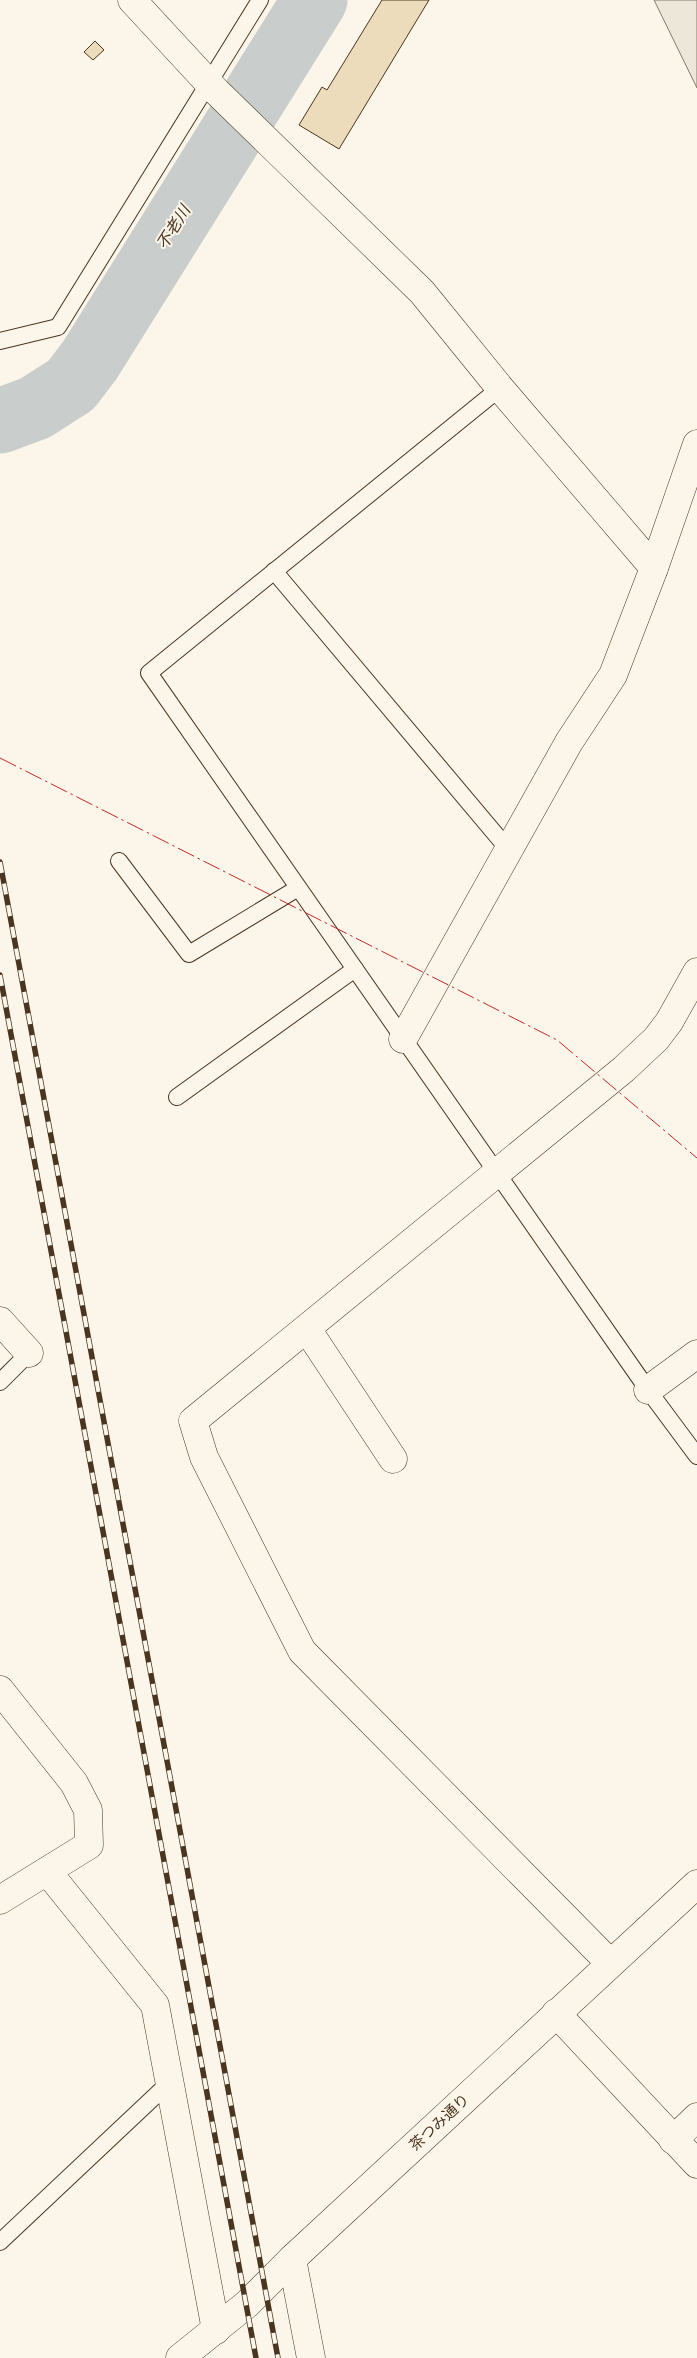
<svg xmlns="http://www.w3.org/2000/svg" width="697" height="2358" font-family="Ubuntu,'Noto Sans JP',sans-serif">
	<rect width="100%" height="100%" fill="#fbf6e9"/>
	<polygon fill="#ede7d9" stroke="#887966" points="654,0 697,0 697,88"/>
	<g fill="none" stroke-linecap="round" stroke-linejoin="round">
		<polyline stroke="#c9cecd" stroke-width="65" points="0,421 35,408 71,385 90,360 315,0"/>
	</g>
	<g fill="#ecdcbc" stroke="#4a3520">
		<polygon points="382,0 429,0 339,149 299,125 322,87 327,90"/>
		<polygon points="95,41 104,50 93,60 84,52"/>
	</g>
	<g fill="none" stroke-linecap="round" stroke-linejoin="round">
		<defs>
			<g id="service">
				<polyline points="0,341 58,327 260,0"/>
				<polyline points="500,388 149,673 648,1390 697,1456"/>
				<polyline points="274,571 508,849"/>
				<polyline points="119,861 189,954 298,888"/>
				<polyline points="177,1097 355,969"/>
				<polyline points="0,1382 29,1353"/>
				<polyline points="0,2242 171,2081"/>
			</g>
			<g id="minor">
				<polyline points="132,0 217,92 422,292 500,388 654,568"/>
				<polyline points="403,1039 569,742 613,675 654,568 697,444"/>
				<polyline points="0,1321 29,1353"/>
				<polyline points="307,1329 393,1459"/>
				<polyline points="648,1390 697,1354"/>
				<polyline points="0,1690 74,1783 88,1810 89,1845 0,1900"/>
				<polyline points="47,1871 155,2005 216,2330"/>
				<polyline points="610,1963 302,1651 204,1457 193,1421 624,1069 656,1039 669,1022 697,972"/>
				<polyline points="556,2013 697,2164"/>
				<polyline points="673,2140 697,2117"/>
				<polyline points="292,2259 311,2358"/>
			</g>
			<polyline id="primary" points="180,2358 247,2304 292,2259 697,1884"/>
		</defs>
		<use href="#service" stroke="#4a3520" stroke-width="18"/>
		<use href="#minor" stroke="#4a3520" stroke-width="29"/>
		<use href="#primary" stroke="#4a3520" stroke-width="29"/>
		<use href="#service" stroke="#fbf6e9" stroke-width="16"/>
		<use href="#minor" stroke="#fbf6e9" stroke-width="28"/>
		<use href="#primary" stroke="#fbf6e9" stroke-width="28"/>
		<defs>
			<g id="rail">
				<polyline points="0,862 278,2358"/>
				<polyline points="0,975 256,2358"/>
			</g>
		</defs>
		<use href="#rail" stroke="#4a3520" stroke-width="5.5"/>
		<use href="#rail" stroke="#fbf6e9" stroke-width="4" stroke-dasharray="11" stroke-linecap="butt"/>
		<polyline stroke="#c62828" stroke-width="1" stroke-dasharray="18 4 2.5 4" stroke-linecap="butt" points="0,758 557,1040 697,1158"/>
	</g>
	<g text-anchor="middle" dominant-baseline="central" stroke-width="4" stroke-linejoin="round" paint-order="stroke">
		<g font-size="15" fill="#4a3520" stroke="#fbf6e9">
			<text transform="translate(439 2122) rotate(-43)">茶つみ通り</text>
		</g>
		<g font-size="16" font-style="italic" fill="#4a3520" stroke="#fbf6e9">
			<text transform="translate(173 227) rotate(-58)">不老川</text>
		</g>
	</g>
</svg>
